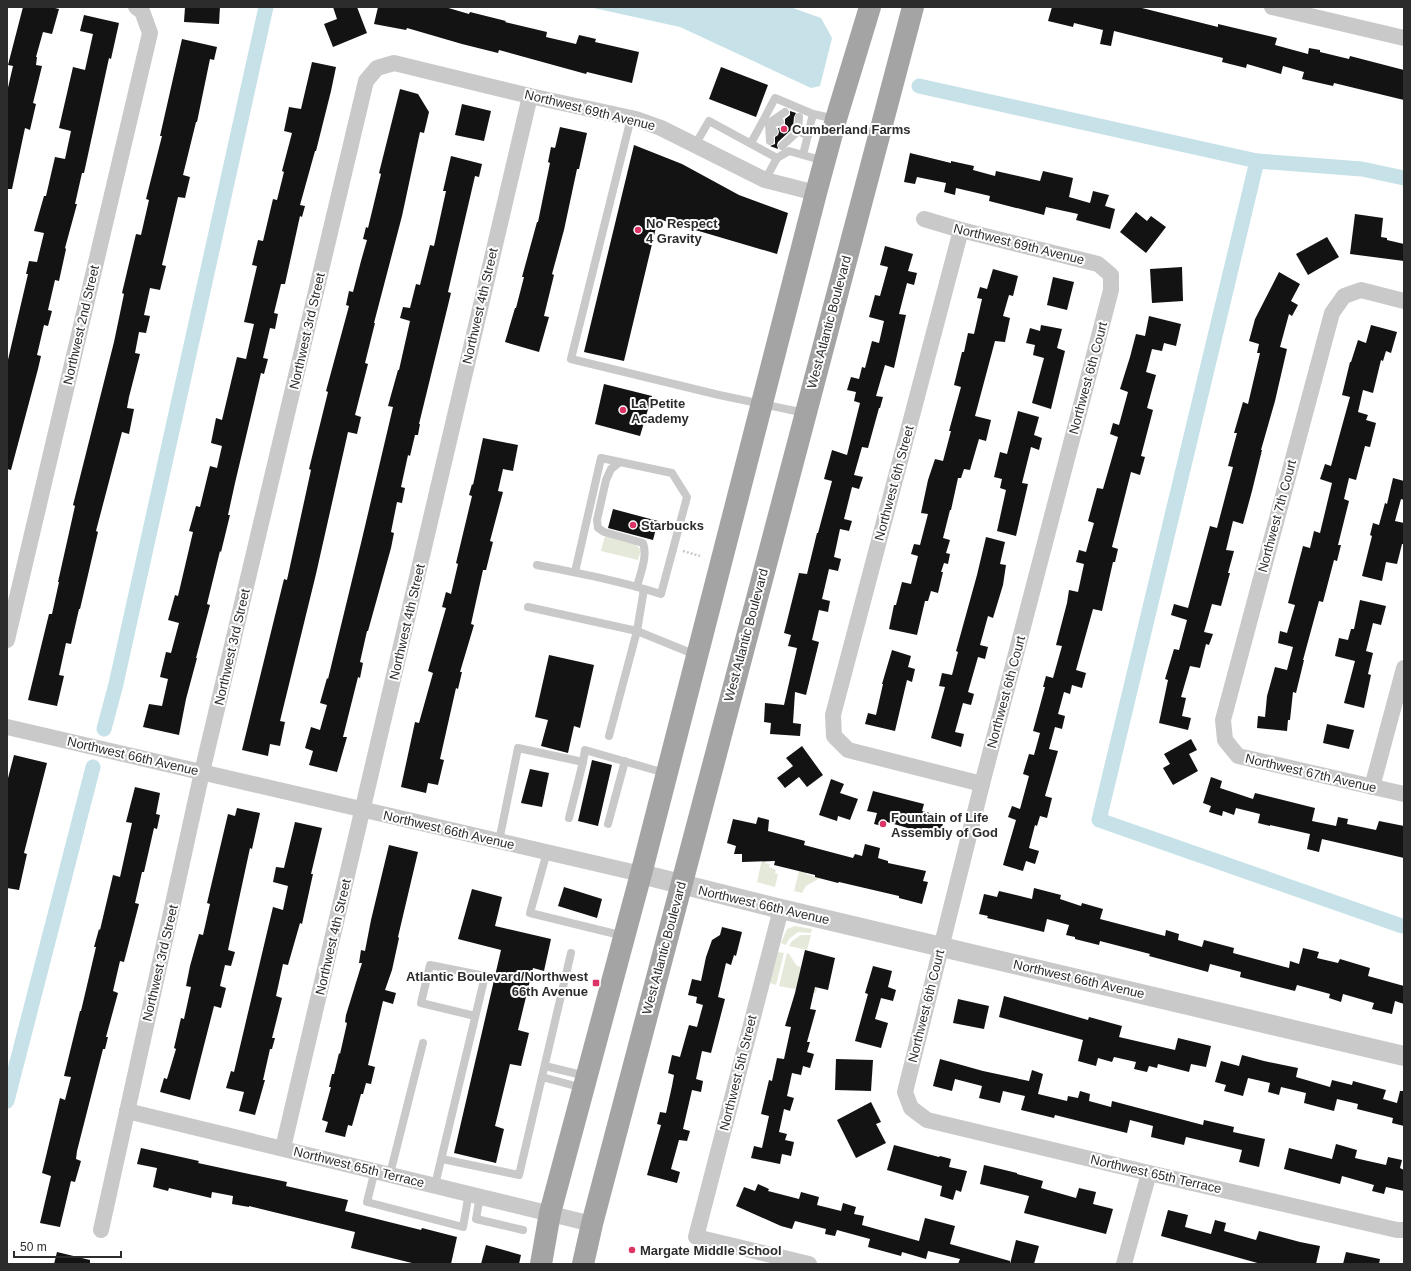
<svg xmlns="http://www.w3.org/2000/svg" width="1411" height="1271" font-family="Helvetica,sans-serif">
	<rect width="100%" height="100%" fill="#fff"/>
	<g fill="#e5e9d9">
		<polygon points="605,536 636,545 641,550 638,560 601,551"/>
		<polygon points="766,841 770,842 765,863 770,864 769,867 776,870 775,873 778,874 775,887 757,882"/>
		<polygon points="811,855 806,874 820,878 806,886 802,893 794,891 799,871 801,871"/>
		<polygon points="795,926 812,929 811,933 798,932 789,939 786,945 781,943 787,929"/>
		<polygon points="801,935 811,935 807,950 789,946 792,941"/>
		<polygon points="778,952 784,953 776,985 770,983"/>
		<polygon points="787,953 789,954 797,966 801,967 800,984 817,988 816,993 779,986"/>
	</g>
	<polygon fill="#c6e2e8" points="589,7 790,7 821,18 832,38 820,86 811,88 680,27"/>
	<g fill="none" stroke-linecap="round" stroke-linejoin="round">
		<g stroke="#c6e2e8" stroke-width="15">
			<polyline points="919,86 1257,161 1362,169 1404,178"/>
			<polyline points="1257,161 1099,820 1402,926"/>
			<polyline points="104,729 116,684 266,7"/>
			<polyline points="7,1101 93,767"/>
		</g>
	</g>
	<g fill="#131313">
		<polygon points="23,7 51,7 59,9 52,34 43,32 36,57 37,57 36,65 42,66 33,103 36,104 30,130 25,128 12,189 7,189 7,92 13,66 8,65"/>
		<polygon points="185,7 220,7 219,24 184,22"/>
		<polygon points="333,7 357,7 367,33 333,47 324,24 337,19"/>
		<polygon points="378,7 445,7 469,14 470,12 506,21 505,22 547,32 546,37 576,44 579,35 596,39 595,42 639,52 632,83 587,72 586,74 499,50 498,53 462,44 407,28 406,30 374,24"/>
		<polygon points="1052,7 1138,7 1218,27 1218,24 1277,38 1275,45 1308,54 1309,48 1320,50 1320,52 1349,59 1350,56 1404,70 1404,100 1334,83 1333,86 1302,79 1304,72 1283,66 1281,74 1247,64 1246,68 1222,62 1223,58 1114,31 1111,46 1100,44 1103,30 1074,23 1073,27 1048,21"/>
		<polygon points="84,15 119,23 111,59 109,58 84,173 82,173 75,204 77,204 65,248 66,249 59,281 55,280 48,310 52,311 48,326 44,325 37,355 41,356 38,369 11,470 7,469 7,364 28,274 26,274 29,261 37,262 44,233 34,231 44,196 46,196 55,157 65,159 71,131 59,128 73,67 85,70 93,34 80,31"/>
		<polygon points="182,39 217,47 214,60 210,59 197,122 196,122 183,175 190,177 185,198 178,197 162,265 166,266 160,290 150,288 144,315 150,316 146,333 139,332 135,353 140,354 129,397 127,408 134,409 129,434 122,432 96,531 98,532 80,609 79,609 71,644 66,643 59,675 64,676 57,706 28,700 49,614 52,614 59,582 58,582 75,506 73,505 114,342 124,294 122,293 136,234 141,235 149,200 146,199 162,136 160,136"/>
		<polygon points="312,62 336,67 331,91 316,151 315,151 300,205 305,206 302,217 300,216 285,284 281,284 274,313 278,314 275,329 270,328 263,358 268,359 264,374 261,373 235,483 228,515 230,515 221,552 220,551 207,604 210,605 196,658 197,658 186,699 179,735 143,727 149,704 162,706 168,679 160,677 166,652 171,653 179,623 168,620 175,595 178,596 193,532 189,531 196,506 200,507 210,466 217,468 222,446 211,443 216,418 222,420 237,357 246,359 254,324 244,322 257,266 252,265 258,240 263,241 273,199 277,200 284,172 282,171 292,133 284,131 289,107 301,109"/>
		<polygon points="721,67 768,85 756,117 709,99"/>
		<polygon points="400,89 418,94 429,112 424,133 420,132 402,216 374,323 375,323 365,363 368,364 355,415 361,417 357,434 348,432 316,574 280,721 285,722 280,746 270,744 268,756 242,750 284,579 287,580 311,470 309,469 328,392 326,391 349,306 346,305 349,291 353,292 361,261 367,240 363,239 366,227 368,228 381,174 379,173"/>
		<polygon points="462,104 491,111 484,141 455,135"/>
		<polygon points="790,111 796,113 794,117 793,128 778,142 777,145 778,149 770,146 775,144 775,137 778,135 779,132 778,128 783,127 785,125 785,119 790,115"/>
		<polygon points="560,127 587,133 579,169 577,169 564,230 552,274 554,275 544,316 549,317 539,352 505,342 515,308 516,308 524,277 522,277 537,222 538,222 550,163 548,162 551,147 555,148"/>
		<polygon points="634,145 682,164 739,195 788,213 777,254 658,219 624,361 584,352"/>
		<polygon points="910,153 951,163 951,161 974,166 973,170 995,176 996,171 1040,181 1043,171 1073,178 1069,197 1090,203 1093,191 1109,195 1105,206 1115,209 1110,229 1076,220 1078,214 1046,207 1044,215 989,201 990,196 956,188 955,195 944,192 946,183 917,177 915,184 904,182"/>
		<polygon points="451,156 482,164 479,177 475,176 448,292 451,293 419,424 420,424 418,435 415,435 410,456 408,455 401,487 405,488 402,503 397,502 391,532 394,533 391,548 368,631 367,631 360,662 363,663 360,678 358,677 343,737 347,737 337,772 309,765 313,751 305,748 311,727 320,730 327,705 320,703 327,678 328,679 362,539 393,407 388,406 398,370 399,370 410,321 400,318 403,307 410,308 416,284 420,285 430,245 434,246 446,191 443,191"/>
		<polygon points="1136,212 1147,221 1151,216 1166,227 1146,253 1120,232"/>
		<polygon points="1355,214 1383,218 1381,237 1387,238 1387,240 1404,244 1404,261 1350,254"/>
		<polygon points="1327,237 1339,257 1308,275 1296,254"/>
		<polygon points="885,246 913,254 908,271 917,273 914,285 907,283 899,314 906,315 894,368 885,365 876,396 883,397 880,408 879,408 868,448 862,447 854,475 863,477 859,489 852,487 844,519 852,521 849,531 840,529 834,557 841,559 838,571 829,569 822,599 830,601 828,612 819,610 812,640 819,642 806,695 795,692 793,723 801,724 800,736 770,734 771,723 764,722 765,703 784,705 797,648 788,646 791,635 784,633 799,573 807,574 817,533 818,533 832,481 824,479 832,450 847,455 860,403 854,401 856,392 847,390 851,377 859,379 862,367 865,368 872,341 879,343 884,321 869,317 875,295 880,296 888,267 880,265"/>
		<polygon points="1182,267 1183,301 1152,303 1150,269"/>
		<polygon points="993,269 1018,276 1013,296 1009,295 1003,316 1010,318 1005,342 995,341 975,416 991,420 986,441 979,439 970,470 964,469 961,478 958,478 951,510 950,510 943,538 950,540 946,553 950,554 948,564 944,563 941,572 943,572 938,593 931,591 928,601 925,601 917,635 889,629 894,605 896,605 902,582 911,584 918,556 911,554 914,544 920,545 928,514 921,513 928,480 935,459 943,461 951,431 949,431 961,387 954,385 962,352 964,352 968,333 974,334 982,299 977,298 980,287 987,289"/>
		<polygon points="1279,272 1300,284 1291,301 1298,305 1292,316 1289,314 1280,347 1287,349 1275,401 1261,450 1262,450 1252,491 1243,524 1233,521 1226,550 1234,551 1228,573 1230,573 1221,606 1212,604 1204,632 1213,634 1209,645 1206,644 1200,668 1190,666 1181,697 1186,698 1182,716 1191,718 1188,730 1159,723 1168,680 1165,679 1174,649 1179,650 1187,620 1171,615 1174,604 1188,608 1210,526 1217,528 1233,467 1228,466 1237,433 1234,433 1243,402 1248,404 1260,353 1257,353 1259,344 1249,341 1255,319"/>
		<polygon points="1053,277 1074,282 1067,310 1047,305"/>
		<polygon points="1149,316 1181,324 1176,346 1164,343 1162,351 1152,349 1146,372 1156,375 1147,408 1153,410 1141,456 1145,457 1140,475 1131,472 1112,547 1118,549 1115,562 1113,562 1102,611 1093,609 1076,670 1086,673 1082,688 1072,685 1070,694 1064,692 1058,714 1065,716 1062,729 1055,727 1049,749 1058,751 1045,796 1052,798 1047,818 1040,816 1037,826 1035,825 1029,848 1039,851 1035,864 1026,861 1023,871 1003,865 1016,820 1008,817 1012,806 1020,809 1029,776 1023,774 1029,754 1034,755 1040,733 1033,731 1045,687 1043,687 1046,676 1053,678 1062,646 1056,645 1067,603 1069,590 1078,592 1084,564 1076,562 1079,550 1086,552 1094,523 1088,521 1097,488 1103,489 1118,437 1110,434 1113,423 1119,425 1128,392 1120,389 1130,357 1136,334 1145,336"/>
		<polygon points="1041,325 1062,329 1057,348 1065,351 1051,409 1032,403 1044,358 1033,355 1035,345 1026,343 1030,328 1040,331"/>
		<polygon points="1371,325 1397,332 1391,353 1386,351 1383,361 1381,360 1373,393 1363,390 1358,412 1368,415 1366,420 1376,423 1370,447 1365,446 1356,480 1349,478 1344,499 1349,501 1338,545 1341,545 1337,561 1334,560 1323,602 1319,601 1303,660 1304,660 1296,693 1293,692 1290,720 1288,720 1287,731 1257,728 1258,716 1265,717 1267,696 1275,667 1287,670 1293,647 1278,643 1280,631 1287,633 1295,605 1288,603 1303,546 1310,548 1314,531 1320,533 1332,483 1320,479 1325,464 1331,466 1350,397 1342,395 1350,362 1351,362 1358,340 1366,343"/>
		<polygon points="604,384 652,396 640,436 595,424"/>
		<polygon points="1018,411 1039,417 1034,435 1042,438 1039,450 1031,447 1022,483 1028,484 1016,536 997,531 1006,490 1000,488 1002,479 994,477 1000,452 1007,454"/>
		<polygon points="483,438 518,445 513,471 503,469 498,491 503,492 490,541 493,542 486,570 483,570 471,624 474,625 460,672 462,672 458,689 456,688 440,759 444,760 438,785 428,783 426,793 401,787 415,722 419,723 433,673 428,671 446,608 442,607 446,592 451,594 458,564 456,563 472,496 469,495 472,484 473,485"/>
		<polygon points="1393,478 1404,481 1404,500 1401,499 1395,521 1404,523 1404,544 1402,544 1397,564 1386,562 1382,581 1362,576 1372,536 1370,535 1373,523 1379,525 1385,503 1387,504"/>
		<polygon points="613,509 658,521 653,540 608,528"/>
		<polygon points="986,537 1005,542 1000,564 1006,565 1003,585 993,618 988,616 980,645 988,647 985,659 978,657 968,692 974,694 971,705 963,703 955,732 964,734 961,747 931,738 945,687 939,686 942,673 952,675 958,652 956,651 977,575"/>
		<polygon points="1360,600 1386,606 1381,625 1373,623 1366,651 1373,653 1368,674 1371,675 1364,708 1344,703 1355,661 1335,656 1339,638 1348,640 1351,629 1354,629"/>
		<polygon points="892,650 911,656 908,667 915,669 912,682 907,680 895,731 865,724 868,713 876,715 883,684 882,684"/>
		<polygon points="549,655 594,665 580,728 574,726 568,753 541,746 548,720 535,717"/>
		<polygon points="1327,724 1354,730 1349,749 1323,743"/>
		<polygon points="1191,739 1197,750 1189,754 1198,771 1173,785 1163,768 1170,764 1164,754"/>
		<polygon points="802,746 823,775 807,787 799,777 785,788 777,778 793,766 786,758"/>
		<polygon points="14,755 47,763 24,853 27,854 19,890 7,888 7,782"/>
		<polygon points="592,760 612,765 598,826 578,821"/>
		<polygon points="530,769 549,773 542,807 521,803"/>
		<polygon points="1211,777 1222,781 1220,788 1253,799 1255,793 1315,808 1312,821 1336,826 1338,817 1348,819 1347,824 1376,830 1379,821 1404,826 1404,858 1322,839 1319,852 1307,849 1310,834 1270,825 1270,826 1258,823 1260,814 1236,808 1234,815 1223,811 1222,816 1209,812 1211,806 1203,803"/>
		<polygon points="831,779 844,784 840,793 858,799 850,820 838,816 837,821 819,815"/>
		<polygon points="135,787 160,793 156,814 160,815 157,829 154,828 144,872 142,872 135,903 139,904 124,962 120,961 113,991 118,993 106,1037 108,1037 105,1049 103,1049 77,1151 76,1159 81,1161 75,1182 71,1181 60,1227 40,1223 51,1176 42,1173 60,1098 65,1100 71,1077 64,1076 80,1011 81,1011 96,947 94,947 99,929 100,930 113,875 120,877 132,823 126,822"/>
		<polygon points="873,791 924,804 922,811 945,817 939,837 887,822 886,827 874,824 877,813 867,811"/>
		<polygon points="237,808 260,813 252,849 250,848 228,950 235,952 231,966 225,965 220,986 226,988 221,1008 214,1006 212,1014 190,1100 160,1092 164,1078 167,1079 176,1049 174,1048 181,1018 184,1019 191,987 186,986 190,966 199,934 203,935 210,904 207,903 228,814 235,816"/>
		<polygon points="758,817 769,820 768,831 805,841 804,845 853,858 855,854 862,856 865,844 880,848 878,858 888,861 888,863 926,871 923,881 928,882 922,904 899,898 899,896 839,882 838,883 815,877 815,875 774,865 775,861 742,862 742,854 734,854 736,846 727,843 733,819 756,824"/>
		<polygon points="295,822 322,828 311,874 313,874 302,924 300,923 288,965 283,964 276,996 282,998 272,1038 275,1038 272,1049 270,1049 263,1080 265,1080 255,1115 239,1111 244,1092 226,1088 231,1071 234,1072 273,907 283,910 288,886 273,882 276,867 284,868"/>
		<polygon points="389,845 418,852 398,937 399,938 392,970 385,990 396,993 393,1004 383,1001 368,1065 375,1067 371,1084 366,1083 363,1094 361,1094 352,1126 348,1125 345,1137 325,1132 328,1122 322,1120 331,1087 329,1087 332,1074 334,1074 339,1053 340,1054 347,1023 345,1022 346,1015 362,963 359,963 361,950 365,951 371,920"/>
		<polygon points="564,887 602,899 597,918 558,906"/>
		<polygon points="1034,888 1061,895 1060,899 1081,906 1082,903 1103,909 1100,919 1165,936 1166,930 1179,934 1178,940 1202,947 1204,940 1234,948 1233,953 1289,968 1290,961 1299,964 1303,948 1319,952 1317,958 1338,963 1340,959 1370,968 1368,976 1404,986 1404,1004 1395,1001 1392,1014 1372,1009 1374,1003 1343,994 1341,1002 1329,998 1330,994 1297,985 1295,991 1240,977 1241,972 1210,964 1208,972 1149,956 1150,954 1100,941 1099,945 1075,939 1075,937 1066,935 1069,925 1047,919 1044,932 987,918 988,916 979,914 984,894 997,897 999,891 1032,899"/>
		<polygon points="472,889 502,897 495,926 551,939 544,971 533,968 518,1030 529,1033 521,1066 510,1064 495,1126 504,1129 496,1163 454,1153 501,950 458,939"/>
		<polygon points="722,927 742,932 736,956 734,955 731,965 726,963 718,997 725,999 711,1053 702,1051 696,1079 703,1081 701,1092 692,1090 683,1129 690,1131 687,1141 679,1140 671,1169 680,1172 677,1183 647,1175 661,1125 657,1124 660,1112 666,1113 672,1086 674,1075 668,1073 672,1055 680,1057 689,1025 697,1027 703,1005 696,1003 697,997 688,995 692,979 701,981 706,957 712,940 720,935"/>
		<polygon points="805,950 835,958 828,990 815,987 810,1009 816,1010 807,1042 810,1042 807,1052 814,1054 810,1068 803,1066 801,1075 792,1073 787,1096 794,1098 790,1111 784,1109 779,1132 787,1134 785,1140 794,1142 791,1156 782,1154 780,1164 751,1158 754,1146 762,1148 769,1116 761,1114 769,1080 772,1081 777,1058 784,1059 791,1027 785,1026 795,993"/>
		<polygon points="873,966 892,971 888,987 896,990 893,1001 881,998 875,1019 888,1023 881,1048 855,1041 868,994 865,993"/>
		<polygon points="1004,996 1088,1020 1089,1017 1122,1026 1119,1037 1175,1050 1178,1038 1211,1046 1206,1067 1191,1064 1189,1072 1158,1064 1157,1068 1149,1066 1147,1072 1134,1069 1136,1062 1114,1057 1112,1062 1098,1058 1096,1066 1078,1061 1083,1040 999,1017"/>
		<polygon points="958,999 989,1006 984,1029 953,1023"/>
		<polygon points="1242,1055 1264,1061 1298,1068 1296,1077 1330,1087 1332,1080 1352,1085 1353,1081 1386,1090 1383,1099 1397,1103 1400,1091 1404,1091 1404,1126 1392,1123 1393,1118 1357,1109 1358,1104 1337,1099 1334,1111 1304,1103 1306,1093 1281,1087 1279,1095 1268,1092 1270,1083 1248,1078 1243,1096 1224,1091 1226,1085 1215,1082 1221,1061 1239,1066"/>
		<polygon points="836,1059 873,1060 871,1091 835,1090"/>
		<polygon points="940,1059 983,1071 1029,1081 1032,1070 1043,1074 1038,1094 1067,1101 1068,1096 1078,1098 1080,1091 1090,1094 1089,1101 1111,1107 1112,1101 1203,1125 1204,1120 1234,1127 1233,1132 1265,1139 1259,1167 1239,1162 1242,1150 1186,1137 1184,1145 1151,1137 1153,1126 1130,1120 1127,1133 1055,1115 1054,1118 1021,1110 1025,1096 1003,1091 1000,1103 979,1098 982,1086 955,1079 952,1091 933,1086"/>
		<polygon points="871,1102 881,1122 876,1124 886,1143 856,1158 837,1120"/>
		<polygon points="1336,1144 1357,1150 1355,1158 1368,1161 1386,1165 1388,1157 1402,1160 1400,1168 1404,1170 1404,1191 1386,1187 1384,1194 1372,1191 1374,1185 1342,1176 1340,1184 1284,1169 1289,1148 1332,1159"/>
		<polygon points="894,1145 939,1157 940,1156 951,1159 949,1167 967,1171 961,1192 956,1190 953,1200 940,1196 942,1186 887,1170"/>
		<polygon points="141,1148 199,1161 198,1163 287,1182 286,1186 348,1200 345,1211 421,1230 422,1228 457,1237 451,1264 416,1264 351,1248 355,1232 249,1206 249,1207 232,1204 233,1196 212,1192 211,1198 169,1188 168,1191 153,1187 157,1168 137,1164"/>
		<polygon points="984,1165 1017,1173 1017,1174 1043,1181 1041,1188 1076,1198 1079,1188 1096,1192 1093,1204 1113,1209 1106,1234 1024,1213 1029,1196 980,1184"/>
		<polygon points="758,1184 769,1189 768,1191 799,1199 801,1192 819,1197 817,1205 841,1211 843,1203 856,1207 854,1214 864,1216 862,1225 919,1241 925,1218 955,1226 950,1244 1010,1261 1010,1264 958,1264 960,1259 928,1251 926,1259 902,1252 901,1256 868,1247 870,1239 837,1230 835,1236 825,1234 826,1229 795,1221 792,1229 781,1226 736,1206 744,1187 755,1191"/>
		<polygon points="1168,1210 1188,1215 1185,1227 1211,1234 1215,1220 1226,1223 1224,1231 1256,1240 1259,1231 1300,1242 1320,1246 1316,1264 1261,1264 1161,1236"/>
		<polygon points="1016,1240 1039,1246 1034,1264 1010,1264"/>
		<polygon points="486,1245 521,1255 519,1264 481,1264"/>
		<polygon points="57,1252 90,1260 90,1264 54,1264"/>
		<polygon points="1346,1252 1380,1259 1379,1264 1343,1264"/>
	</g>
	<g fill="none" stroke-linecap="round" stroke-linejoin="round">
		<polyline stroke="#c9c9c9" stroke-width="2.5" stroke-dasharray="2 2" stroke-linecap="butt" points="683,551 700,556"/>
		<g stroke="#c9c9c9" stroke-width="8">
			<polyline points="799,117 798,131 808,136"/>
			<polyline points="631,118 571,359 719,395 805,413"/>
			<polyline points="763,121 775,98 813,114"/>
			<polyline points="780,122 769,123 785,112"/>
			<polyline points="770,141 769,123 774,132"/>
			<polyline points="751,143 763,121 769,123"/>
			<polyline points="695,145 709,121 777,158"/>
			<polyline points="782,146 798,131"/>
			<polyline points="824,161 803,155 813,114 836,119"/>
			<polyline points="765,180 777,158 789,151 803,155"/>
			<path d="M620 462 611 469 606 480 597 520 598 528 604 532 643 543C648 556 640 574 637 587"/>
			<path d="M537 565C578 573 621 581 661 594L687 497 672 473 601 458 575 572"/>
			<polyline points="644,589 637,631 696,655"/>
			<polyline points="528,607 637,631 609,736"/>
			<polyline points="583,762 585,750 665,773"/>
			<polyline points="608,824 625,761"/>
			<polyline points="499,841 518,748 583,762 569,818"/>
			<polyline points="547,852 530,913 624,936"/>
			<polyline points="545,1066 586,1076"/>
			<polyline points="542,1077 583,1088"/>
			<polyline points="442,1159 519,1175 571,953"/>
			<polyline points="375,1170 367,1202 463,1227 469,1193"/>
			<polyline points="390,1174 423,1043"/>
			<polyline points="435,1185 485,976 430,965 421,1003 475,1016"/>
			<polyline points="480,1196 476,1219 523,1230"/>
		</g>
		<g stroke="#c9c9c9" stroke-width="16">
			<polyline points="1272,7 1404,38"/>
			<polyline points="924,219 961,230 1098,264 1111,275 1111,290 982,784 905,1092 911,1108 927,1120 1149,1173 1397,1230 1404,1230"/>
			<polyline points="961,230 833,715 834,736 848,750 982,784"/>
			<polyline points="1404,301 1361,290 1344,296 1332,313 1223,720 1225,740 1238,756 1404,794"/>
			<polyline points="7,640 150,33 142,11 136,7"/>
			<polyline points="7,727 641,874"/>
			<polyline points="1372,787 1404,668"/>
			<polyline points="781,909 696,1237 809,1264"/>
			<polyline points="127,1111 592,1224"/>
			<polyline points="283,1148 530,96"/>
			<polyline points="101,1230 202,772 366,81 377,68 394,63 530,96 636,119 661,128 765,180 816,193"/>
			<polyline points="1124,1264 1149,1173"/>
		</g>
		<polyline stroke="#c9c9c9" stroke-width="20" points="641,874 781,909 1404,1056"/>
		<g stroke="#a4a4a4" stroke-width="22">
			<polyline points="541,1264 550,1213 641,874 816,193 836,119 870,7"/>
			<polyline points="583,1264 592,1224 913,7"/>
		</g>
	</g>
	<g fill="#dc3565" stroke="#fff" stroke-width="1.5">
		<circle cx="784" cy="129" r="4"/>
		<circle cx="638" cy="230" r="4"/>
		<circle cx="623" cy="410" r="4"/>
		<circle cx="633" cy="525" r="4"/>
		<circle cx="883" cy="824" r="4"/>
		<rect x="592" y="979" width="8" height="8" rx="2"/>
		<circle cx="632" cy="1250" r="4"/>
	</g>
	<g text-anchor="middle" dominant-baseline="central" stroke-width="4" stroke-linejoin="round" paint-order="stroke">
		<g font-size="13" fill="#2c2c2c" stroke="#fff">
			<text transform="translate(590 110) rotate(14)">Northwest 69th Avenue</text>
			<text transform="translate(1019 244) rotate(14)">Northwest 69th Avenue</text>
			<text transform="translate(480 306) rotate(-77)">Northwest 4th Street</text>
			<text transform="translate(829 322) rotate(-75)">West Atlantic Boulevard</text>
			<text transform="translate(81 325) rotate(-77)">Northwest 2nd Street</text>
			<text transform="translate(307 331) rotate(-77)">Northwest 3rd Street</text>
			<text transform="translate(1088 378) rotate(-75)">Northwest 6th Court</text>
			<text transform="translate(894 483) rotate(-75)">Northwest 6th Street</text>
			<text transform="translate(1277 516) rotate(-75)">Northwest 7th Court</text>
			<text transform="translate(407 622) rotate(-77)">Northwest 4th Street</text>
			<text transform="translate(746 635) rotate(-75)">West Atlantic Boulevard</text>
			<text transform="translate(232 647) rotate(-77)">Northwest 3rd Street</text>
			<text transform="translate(1006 692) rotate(-75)">Northwest 6th Court</text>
			<text transform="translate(133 756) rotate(13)">Northwest 66th Avenue</text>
			<text transform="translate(1311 773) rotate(13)">Northwest 67th Avenue</text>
			<text transform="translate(449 830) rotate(13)">Northwest 66th Avenue</text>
			<text transform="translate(764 905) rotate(13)">Northwest 66th Avenue</text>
			<text transform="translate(333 937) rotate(-77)">Northwest 4th Street</text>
			<text transform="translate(664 948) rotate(-75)">West Atlantic Boulevard</text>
			<text transform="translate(160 963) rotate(-77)">Northwest 3rd Street</text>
			<text transform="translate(1079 979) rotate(13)">Northwest 66th Avenue</text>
			<text transform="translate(926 1006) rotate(-76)">Northwest 6th Court</text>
			<text transform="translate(738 1073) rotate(-76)">Northwest 5th Street</text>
			<text transform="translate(359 1167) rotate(14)">Northwest 65th Terrace</text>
			<text transform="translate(1156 1174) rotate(13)">Northwest 65th Terrace</text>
		</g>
		<g font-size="13" font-weight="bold" fill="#2c2c2c" stroke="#fff" text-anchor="start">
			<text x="792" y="129">Cumberland Farms</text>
			<text x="646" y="223">No Respect<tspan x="646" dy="15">4 Gravity</tspan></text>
			<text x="631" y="403">La Petite<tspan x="631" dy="15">Academy</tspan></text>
			<text x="641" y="525">Starbucks</text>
			<text x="891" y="817">Fountain of Life<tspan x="891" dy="15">Assembly of God</tspan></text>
			<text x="588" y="976" text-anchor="end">Atlantic Boulevard/Northwest<tspan x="588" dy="15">66th Avenue</tspan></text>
			<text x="640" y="1250">Margate Middle School</text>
		</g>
	</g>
	<rect width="1411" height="1271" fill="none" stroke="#2c2c2c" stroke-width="16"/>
	<path d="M14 1251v6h107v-6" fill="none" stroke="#2c2c2c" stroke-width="2"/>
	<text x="20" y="1251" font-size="12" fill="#2c2c2c" stroke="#ffffff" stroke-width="3" paint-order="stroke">50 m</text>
</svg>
